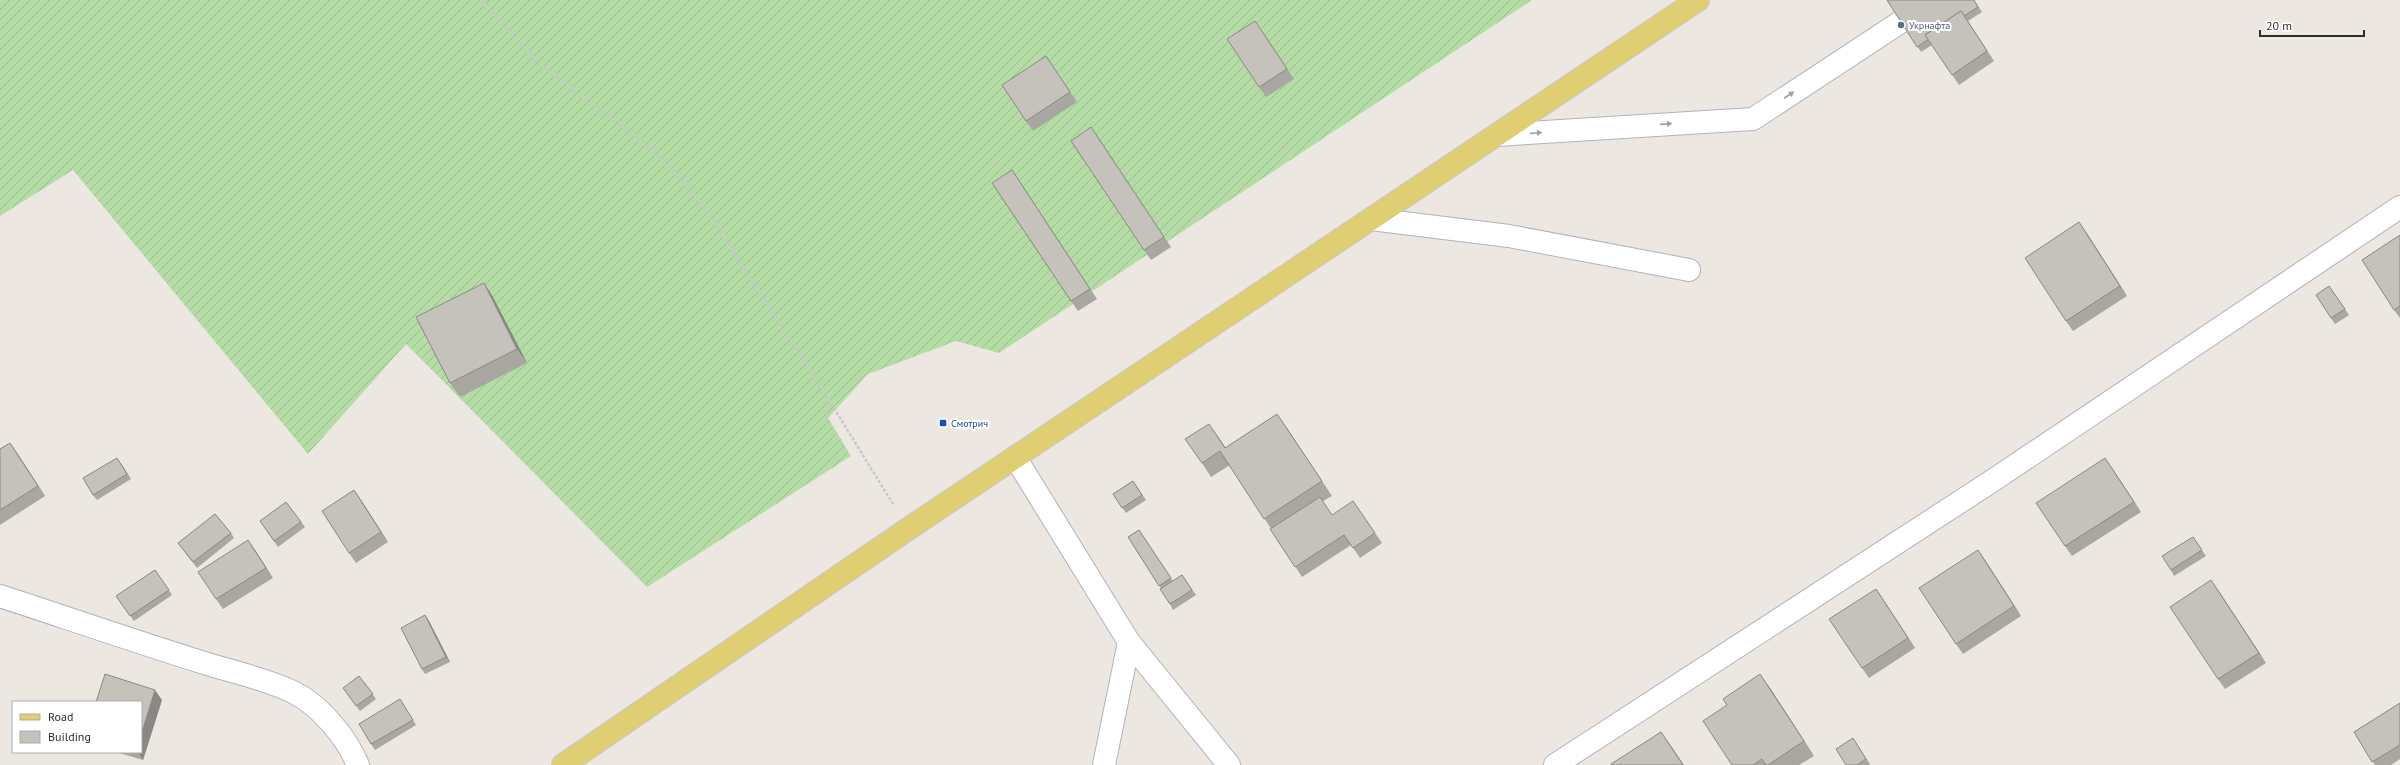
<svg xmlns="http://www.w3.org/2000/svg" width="2400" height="765" font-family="'PT Sans',sans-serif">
	<defs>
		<pattern id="garden-furrows" width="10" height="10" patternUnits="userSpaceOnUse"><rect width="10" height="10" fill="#b4dca5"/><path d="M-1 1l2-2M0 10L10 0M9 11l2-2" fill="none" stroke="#9bbd8e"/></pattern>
	</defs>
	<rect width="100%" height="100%" fill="#ece8e1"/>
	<polygon fill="url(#garden-furrows)" points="0,0 1532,0 999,353 956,341 868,374 828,418 851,456 647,587 406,344 308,454 73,170 0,216"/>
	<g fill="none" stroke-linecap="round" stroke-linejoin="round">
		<defs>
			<g id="minor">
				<polyline points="1497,135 1753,119 1934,0"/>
				<polyline points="1371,219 1509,236 1689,270"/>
				<polyline points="1015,457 1129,642 1104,765"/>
				<path d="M0 596C67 618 134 641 201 662 232 672 264 678 293 692 320 705 347 738 358 765"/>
				<polyline points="1129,642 1229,765"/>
				<polyline points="1555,765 1992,481 2400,207"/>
			</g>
			<polyline id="major" points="563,765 908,529 1698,0"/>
		</defs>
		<use href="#minor" stroke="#b1b2bb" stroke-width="24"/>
		<use href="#major" stroke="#c8c8c8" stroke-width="24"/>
		<polyline stroke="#c8c8c8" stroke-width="2.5" stroke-dasharray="3 2" stroke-linecap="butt" points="481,0 537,62 652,149 686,184 713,220 821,387 893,504"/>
		<use href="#minor" stroke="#fff" stroke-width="22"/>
		<use href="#major" stroke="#e0ce72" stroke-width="22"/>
	</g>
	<g fill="#a9a7a2">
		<polygon points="1887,0 1974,0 1982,12 1968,21 1994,61 1959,85 1932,45 1921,52"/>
		<polygon points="1262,31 1294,79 1266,97 1259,87"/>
		<polygon points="1053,66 1077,102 1033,131 1026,121"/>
		<polygon points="1098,137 1171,247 1151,260 1144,250"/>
		<polygon points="1019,180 1097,299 1078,311 1071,301"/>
		<polygon points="2086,232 2127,296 2073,331 2066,321"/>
		<polygon points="2400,235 2400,318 2394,310"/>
		<polygon points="484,283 493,297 527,363 460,397 450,383"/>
		<polygon points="2329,286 2349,315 2335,324 2331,318"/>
		<polygon points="1277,414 1332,496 1323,501 1332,515 1360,511 1382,543 1360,558 1351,545 1302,577 1230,465 1211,477 1202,463 1219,438 1225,448"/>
		<polygon points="0,449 17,453 45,496 0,525"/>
		<polygon points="121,463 131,479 97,500 93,495"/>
		<polygon points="2112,468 2141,512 2072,556 2065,546"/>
		<polygon points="1133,481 1146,500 1126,513 1113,494"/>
		<polygon points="361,500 388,542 356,563 349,553"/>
		<polygon points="286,502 305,527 278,547 260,521"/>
		<polygon points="1139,530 1173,581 1182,575 1196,595 1173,610 1170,604 1161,588 1128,537"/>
		<polygon points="231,533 234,538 197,568 178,543"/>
		<polygon points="2193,537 2206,556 2174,576 2171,570"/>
		<polygon points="255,550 273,578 223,609 216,599"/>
		<polygon points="1985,560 2021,616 1963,654 1956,644"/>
		<polygon points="155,570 172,595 134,621 116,596"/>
		<polygon points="1876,589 1915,648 1869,678 1862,668"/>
		<polygon points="2218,590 2266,663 2225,689 2218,679"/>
		<polygon points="425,615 429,621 450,662 425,674 422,669"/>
		<polygon points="359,676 376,699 360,711 343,688"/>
		<polygon points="1770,688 1814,756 1799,765 1732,765"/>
		<polygon points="400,699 416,725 375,750 371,744"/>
		<polygon points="162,700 143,760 116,752 141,752"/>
		<polygon points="2400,703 2400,759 2391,765 2375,765 2354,732"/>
		<polygon points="1853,738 1870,764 1869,765 1846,765"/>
	</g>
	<g fill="#8a8884">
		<polygon points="2079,222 2086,232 2127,296 2120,286"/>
		<polygon points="484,283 493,297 527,363 517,349"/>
		<polygon points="1277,414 1287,428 1332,496 1322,481"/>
		<polygon points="1209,424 1219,438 1235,462 1225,448"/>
		<polygon points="10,443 17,453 45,496 38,486"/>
		<polygon points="2105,458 2112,468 2141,512 2134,502"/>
		<polygon points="354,490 361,500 388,542 381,532"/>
		<polygon points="248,540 255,550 273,578 266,568"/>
		<polygon points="1978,550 1985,560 2021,616 2014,606"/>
		<polygon points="2211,580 2218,590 2266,663 2259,653"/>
		<polygon points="1876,589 1883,599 1915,648 1908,638"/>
		<polygon points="425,615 429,621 450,662 446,657"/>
		<polygon points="1760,674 1770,688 1814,756 1804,741"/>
		<polygon points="155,690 162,700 143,760 138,752 141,752 141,735"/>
		<polygon points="1661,732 1671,746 1684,765 1683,765"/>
	</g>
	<g fill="#c5c2bc" stroke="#8a8884">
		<polygon points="1887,0 1974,0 1978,7 1964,16 1961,11 1925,35 1929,39 1917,47"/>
		<polygon points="1961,11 1987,51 1952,75 1925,35"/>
		<polygon points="1255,21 1287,69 1259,87 1227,39"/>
		<polygon points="1046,56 1070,92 1026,121 1002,85"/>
		<polygon points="1091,127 1164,237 1144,250 1071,141"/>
		<polygon points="1012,170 1090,289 1071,301 992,183"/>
		<polygon points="2079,222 2120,286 2066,321 2025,258"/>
		<polygon points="2400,235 2400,306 2394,310 2362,260"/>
		<polygon points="484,283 517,349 450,383 416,317"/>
		<polygon points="2329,286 2345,309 2331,318 2316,295"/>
		<polygon points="1277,414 1322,481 1264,519 1220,451 1202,463 1185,439 1209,424 1225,448"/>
		<polygon points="10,443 38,486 0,510 0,449"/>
		<polygon points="117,458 127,474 93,495 83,478"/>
		<polygon points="2105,458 2134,502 2065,546 2036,503"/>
		<polygon points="1133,481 1142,495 1122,508 1113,494"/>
		<polygon points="354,490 381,532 349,553 322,511"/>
		<polygon points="1320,497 1332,515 1353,501 1375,533 1353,548 1344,535 1295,567 1270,529"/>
		<polygon points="286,502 301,522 274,541 260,521"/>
		<polygon points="215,514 231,533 193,562 178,543"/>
		<polygon points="1139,530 1171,578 1159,586 1128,537"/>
		<polygon points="2193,537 2202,550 2171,570 2162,556"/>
		<polygon points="248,540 266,568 216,599 198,572"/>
		<polygon points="1978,550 2014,606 1956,644 1919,588"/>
		<polygon points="155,570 169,590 130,616 116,596"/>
		<polygon points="1182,575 1192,590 1170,604 1160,589"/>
		<polygon points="2211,580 2259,653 2218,679 2170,607"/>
		<polygon points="1876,589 1908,638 1862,668 1829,619"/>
		<polygon points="425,615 446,657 422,669 401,628"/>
		<polygon points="105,674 155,690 141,735 141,702 96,702"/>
		<polygon points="1760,674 1804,741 1768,765 1766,765 1762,759 1753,765 1732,765 1703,721 1727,705 1723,699"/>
		<polygon points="359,676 373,694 356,706 343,688"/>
		<polygon points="400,699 413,720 371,744 359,724"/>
		<polygon points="2400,703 2400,745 2372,762 2354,732"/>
		<polygon points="1661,732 1683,765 1611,765 1611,764"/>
		<polygon points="1853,738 1866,759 1857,765 1846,765 1836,749"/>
	</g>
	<defs><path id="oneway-solid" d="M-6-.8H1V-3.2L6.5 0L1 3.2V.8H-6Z"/></defs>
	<g fill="#a0a0a0">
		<use href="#oneway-solid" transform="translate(1789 95) rotate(-33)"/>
		<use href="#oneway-solid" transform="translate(1666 124) rotate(-4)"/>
		<use href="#oneway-solid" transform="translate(1536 133) rotate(-4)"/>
	</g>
	<circle fill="#5c6f8a" stroke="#fff" stroke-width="1.5" cx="1901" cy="25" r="4"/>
	<rect fill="#1a4fb4" stroke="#fff" stroke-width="1.5" x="939" y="419" width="8" height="8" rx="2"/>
	<g text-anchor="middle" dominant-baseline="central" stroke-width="4" stroke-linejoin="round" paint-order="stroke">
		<g font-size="10" fill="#4e5e75" stroke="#fff" text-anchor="start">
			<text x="1909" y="25">Укрнафта</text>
		</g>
		<g font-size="10" fill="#164399" stroke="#fff" text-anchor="start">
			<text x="951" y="423">Смотрич</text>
		</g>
	</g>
	<rect x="12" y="701" width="130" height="52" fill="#ffffff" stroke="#ababab"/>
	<rect x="20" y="714" width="20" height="6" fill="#e0ce72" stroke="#ababab"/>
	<text x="48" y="721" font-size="12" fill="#2d2d2d">Road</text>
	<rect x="20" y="731" width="20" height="12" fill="#c5c2bc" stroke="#ababab"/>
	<text x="48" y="741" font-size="12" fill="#2d2d2d">Building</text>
	<path d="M2260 30v6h104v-6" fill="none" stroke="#2d2d2d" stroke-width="2"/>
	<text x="2266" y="30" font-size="12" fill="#2d2d2d" stroke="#ffffff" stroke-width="3" paint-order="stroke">20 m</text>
</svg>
